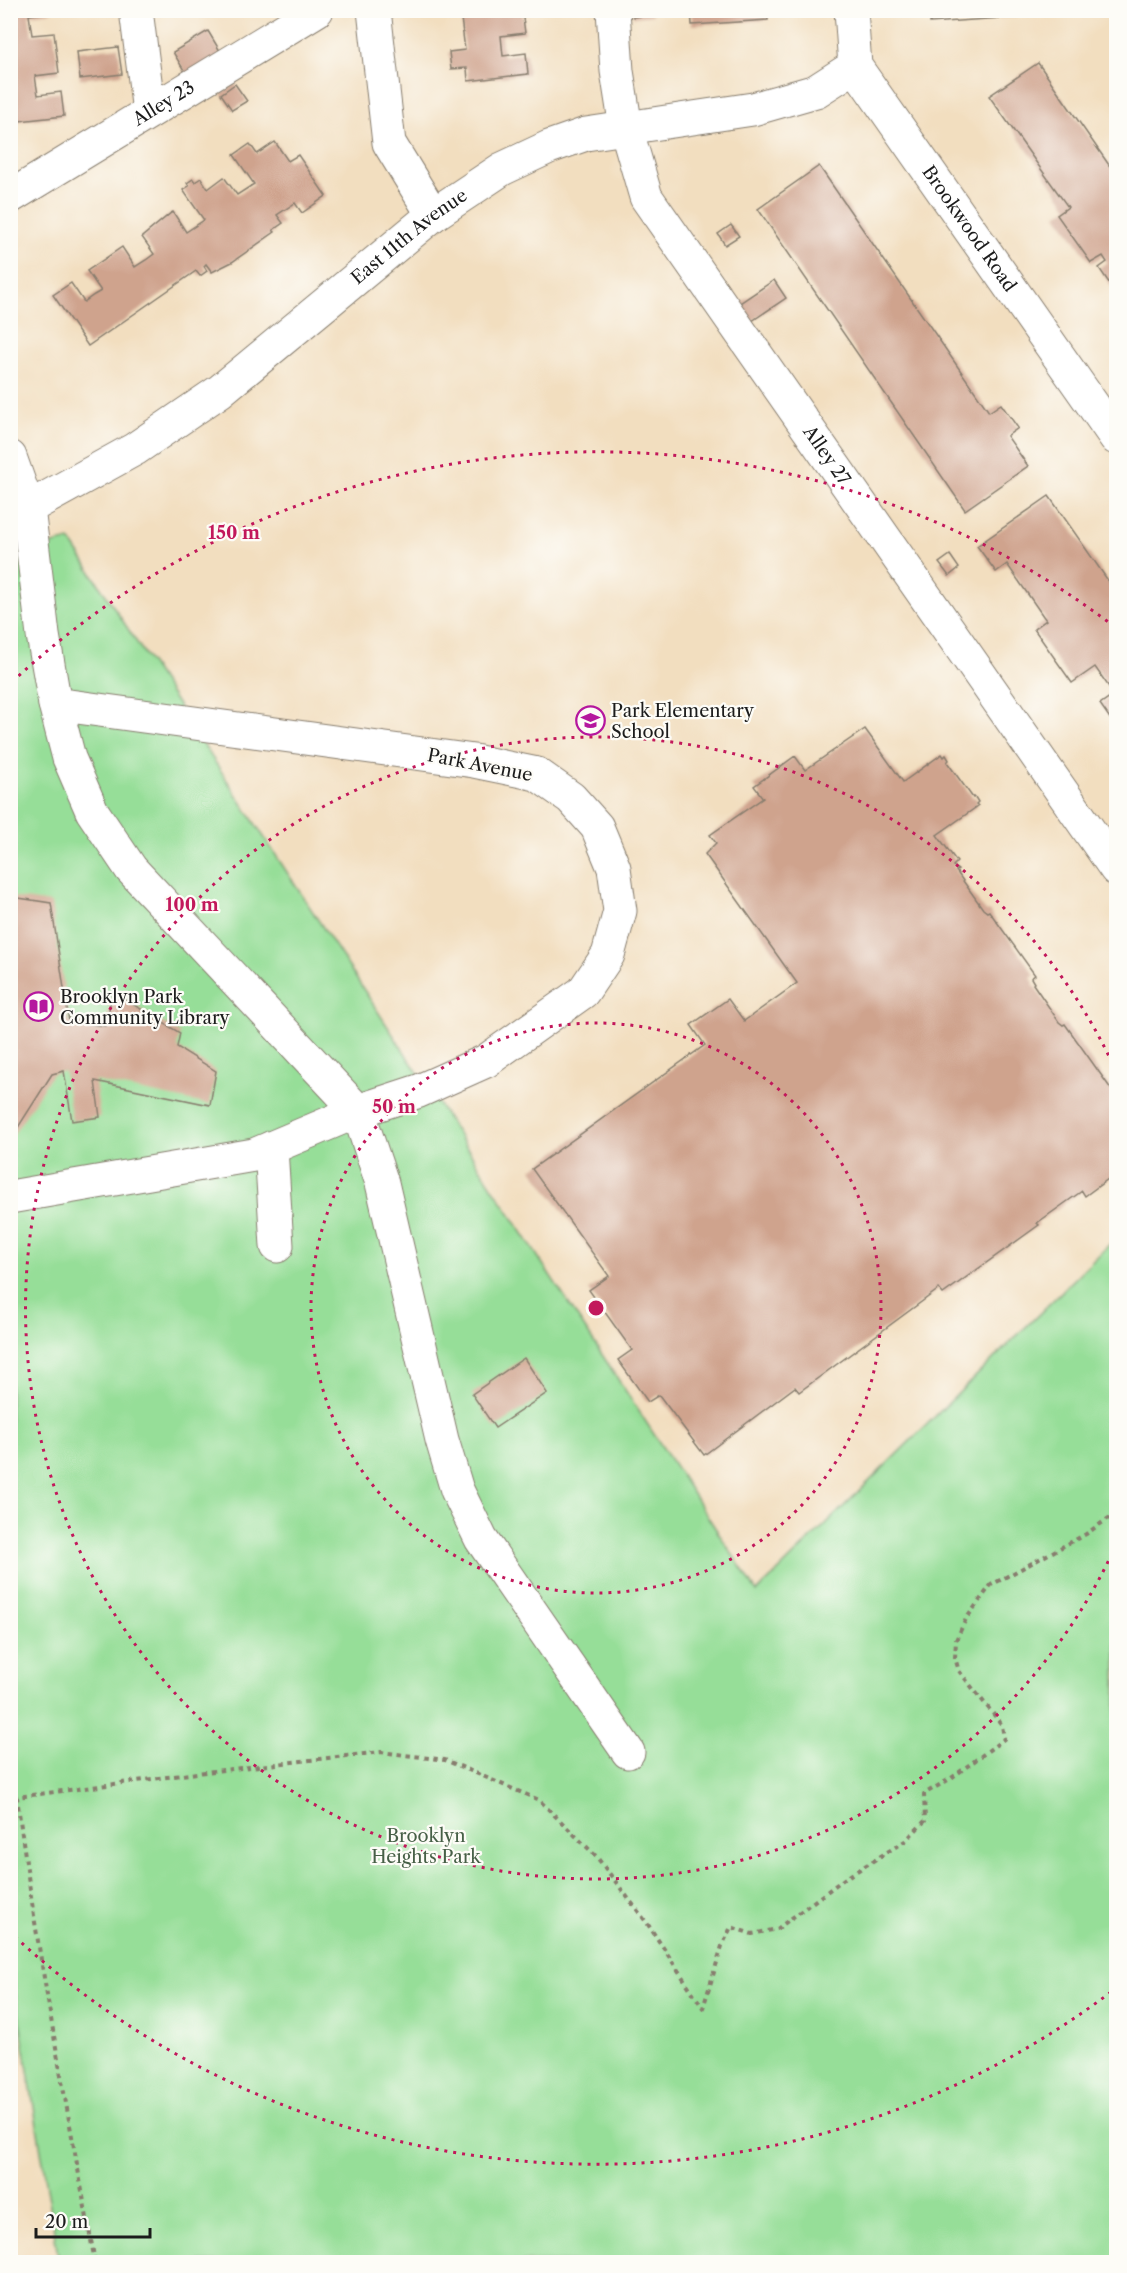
<svg xmlns="http://www.w3.org/2000/svg" width="1127" height="2273" font-family="'Libre Caslon Text',serif">
	<rect width="100%" height="100%" fill="#fdfcf7"/>
	<filter id="ink" filterUnits="userSpaceOnUse"><feTurbulence type="fractalNoise" baseFrequency=".0167" numOctaves="2"/><feDisplacementMap in="SourceGraphic" scale="12" xChannelSelector="R" yChannelSelector="G"/><feConvolveMatrix kernelMatrix="1 2 1 2 8 2 1 2 1" color-interpolation-filters="sRGB"/></filter>
	<filter id="wash" filterUnits="userSpaceOnUse"><feTurbulence type="fractalNoise" baseFrequency=".008" numOctaves="4" result="noise"/><feDisplacementMap in="SourceGraphic" scale="24" xChannelSelector="R" yChannelSelector="G"/><feGaussianBlur stdDeviation="1.35" result="paint"/><feColorMatrix in="noise" values="0 0 0 0 0 0 0 0 0 0 0 0 0 0 0 0 0 1.4 0 .05"/><feComposite in="paint" operator="in"/></filter>
	<g filter="url(#wash)">
		<rect width="100%" height="100%" fill="#f2debf"/>
		<polygon fill="#96de98" stroke="#597d5a" stroke-width="1.5" points="70,540 757,1592 1116,1238 1116,2262 59,2262 10,1959 10,554"/>
		<g id="blocks">
			<g fill="#cfa38d">
				<polygon points="10,10 52,10 52,12 29,15 32,35 54,33 59,73 35,76 38,95 61,92 64,116 10,122"/>
				<polygon points="460,10 522,10 525,33 501,36 503,56 526,53 528,74 468,81 467,68 451,69 449,52 465,50"/>
				<polygon points="633,10 651,10 652,15 633,17"/>
				<polygon points="691,10 767,10 768,20 692,25"/>
				<polygon points="930,10 1016,10 1016,17 930,23"/>
				<polygon points="208,31 223,56 188,77 173,52"/>
				<polygon points="118,47 122,74 80,79 77,52"/>
				<polygon points="1038,63 1116,175 1116,293 1099,268 1107,262 1103,256 1091,263 1057,215 1068,207 989,96"/>
				<polygon points="235,84 247,101 232,110 221,94"/>
				<polygon points="275,142 288,161 298,155 326,196 302,213 295,203 277,215 283,223 273,230 275,232 232,262 212,272 206,264 204,266 207,271 200,276 196,271 88,346 53,295 71,283 84,302 94,295 101,291 87,271 122,247 135,267 146,260 154,254 142,237 171,213 173,212 186,232 204,220 183,190 189,186 187,183 193,179 195,182 201,178 208,189 224,177 237,195 254,184 234,155 250,144 257,154"/>
				<polygon points="819,166 989,412 1001,404 1018,428 1007,436 1028,466 965,510 758,209"/>
				<polygon points="731,225 739,236 725,245 718,234"/>
				<polygon points="774,280 786,298 752,321 740,303"/>
				<polygon points="1049,496 1116,592 1116,727 1100,704 1114,694 1095,667 1072,683 1034,629 1046,620 1043,616 1007,564 996,572 977,546"/>
				<polygon points="950,555 959,568 949,576 939,563"/>
				<polygon points="865,729 903,782 942,754 944,757 946,755 949,760 947,762 973,798 975,797 978,802 976,804 978,806 937,835 957,862 953,866 958,870 956,871 983,909 987,912 989,911 1035,975 1031,978 1034,983 1033,984 1059,1022 1063,1025 1065,1024 1116,1096 1116,1173 1085,1196 1082,1191 1037,1223 1039,1225 943,1294 939,1289 799,1392 795,1387 704,1455 659,1395 648,1402 618,1360 632,1350 589,1290 609,1276 532,1169 705,1045 691,1025 728,999 744,1021 797,983 705,854 716,843 710,835 763,798 754,786 795,756 805,770"/>
				<polygon points="12,897 51,903 69,1021 105,1026 113,992 180,1033 177,1047 216,1071 210,1105 95,1081 100,1117 72,1121 64,1071 52,1074 10,1140 10,906"/>
				<polygon points="524,1358 547,1393 495,1428 472,1394"/>
			</g>
		</g>
	</g>
	<g filter="url(#ink)">
		<use href="#blocks" fill-opacity="0" stroke="#877d6e" stroke-width="1.5"/>
		<g fill="none" stroke-linecap="round" stroke-linejoin="round">
			<defs>
				<g id="minor">
					<polyline points="136,10 149,112"/>
					<polyline points="374,10 389,143 433,215"/>
					<path id="s1" d="M613 10 617 71 626 128 646 197 1116 869"/>
					<path id="s2" d="M851 10 855 66 1116 438"/>
					<path id="s3" d="M10 197 317 10"/>
					<polyline points="10,457 28,508 43,635 55,704 69,758 92,811 131,869 358,1111 382,1183 442,1440 457,1490 481,1539 628,1752"/>
					<path id="s4" d="M10 513 28 508 135 449 220 391 433 215 502 169 549 147 586 134 753 109 816 91 855 66"/>
					<polyline points="271,1148 277,1246"/>
					<polyline points="10,1197 254,1155 358,1111 419,1091 486,1061 583,992 608,955 620,911 614,868 597,827 571,798 537,774 474,761 55,704"/>
				</g>
			</defs>
			<use href="#minor" stroke="#877d6e" stroke-width="35"/>
			<path stroke="#877d6e" stroke-width="4" stroke-dasharray="4.5 4.5" stroke-linecap="butt" d="M95 2262C67 2108 37 1953 17 1797L197 1773 381 1752 445 1760 539 1800 596 1856 647 1923 703 2008 722 1946 731 1927 752 1934 777 1929 844 1879 905 1841 925 1821 924 1794 950 1779 1004 1739 1002 1725 959 1671 955 1658 956 1640 966 1619 991 1585 1086 1534 1116 1513"/>
			<use href="#minor" stroke="#fff" stroke-width="33"/>
		</g>
	</g>
	<g fill="none" stroke="#c2185b" stroke-width="3" stroke-dasharray="3 6">
		<circle cx="596" cy="1308" r="285"/>
		<path d="M1116 1545A571 571 0 1 1 1116 1071"/>
		<path d="M1111 1992A856 856 0 0 1 12 1934M12 682A856 856 0 0 1 1111 624"/>
	</g>
	<defs>
		<symbol id="school-ring" viewBox="-11 -11 22 22"><circle r="9.5" fill="#fdfcf7" stroke="#b5179e" stroke-width="1.5"/><path d="M0-5L7-2L0 1L-7-2ZM-4 1L0 2.5L4 1V4Q0 6-4 4Z" fill="#b5179e"/></symbol>
		<symbol id="library-ring" viewBox="-11 -11 22 22"><circle r="9.5" fill="#fdfcf7" stroke="#b5179e" stroke-width="1.5"/><path d="M-6-4Q-3-5.5-.7-3.5V5Q-3 3-6 4ZM6-4Q3-5.5 .7-3.5V5Q3 3 6 4Z" fill="#b5179e"/></symbol>
	</defs>
	<g fill-rule="evenodd">
		<use href="#school-ring" x="574" y="704" width="33" height="33"/>
		<use href="#library-ring" x="22" y="990" width="33" height="33"/>
	</g>
	<g text-anchor="middle" dominant-baseline="central" stroke-width="4.5" stroke-linejoin="round" paint-order="stroke">
		<g font-size="18" fill="#1c1c1c" stroke="#fdfcf7">
			<text stroke="none"><textPath href="#s3" startOffset="180">Alley 23</textPath></text>
			<text stroke="none"><textPath href="#s2" startOffset="255">Brookwood Road</textPath></text>
			<text stroke="none"><textPath href="#s4" startOffset="488">East 11th Avenue</textPath></text>
			<text stroke="none"><textPath href="#s1" startOffset="506">Alley 27</textPath></text>
			<text transform="translate(480 765) rotate(11)">Park Avenue</text>
		</g>
		<g font-size="18" fill="#1c1c1c" stroke="#fdfcf7" text-anchor="start">
			<text x="611" y="711">Park Elementary<tspan x="611" dy="21">School</tspan></text>
			<text x="60" y="997">Brooklyn Park<tspan x="60" dy="21">Community Library</tspan></text>
		</g>
		<g font-size="18" fill="#476047" stroke="#fdfcf7">
			<text x="426" y="1836">Brooklyn<tspan x="426" dy="21">Heights Park</tspan></text>
		</g>
	</g>
	<circle cx="596" cy="1308" r="9" fill="#c2185b" stroke="#fdfcf7" stroke-width="3"/>
	<g font-size="18" text-anchor="middle" font-weight="bold" fill="#c2185b" stroke="#fdfcf7" stroke-width="4.5" stroke-linejoin="round" paint-order="stroke">
		<text x="234" y="539">150 m</text>
		<text x="192" y="911">100 m</text>
		<text x="394" y="1113">50 m</text>
	</g>
	<rect width="1127" height="2273" fill="none" stroke="#fdfcf7" stroke-width="36"/>
	<path d="M36 2228v9h114v-9" fill="none" stroke="#1c1c1c" stroke-width="3"/>
	<text x="45" y="2228" font-size="18" fill="#1c1c1c" stroke="#fdfcf7" stroke-width="4.5" paint-order="stroke">20 m</text>
</svg>
